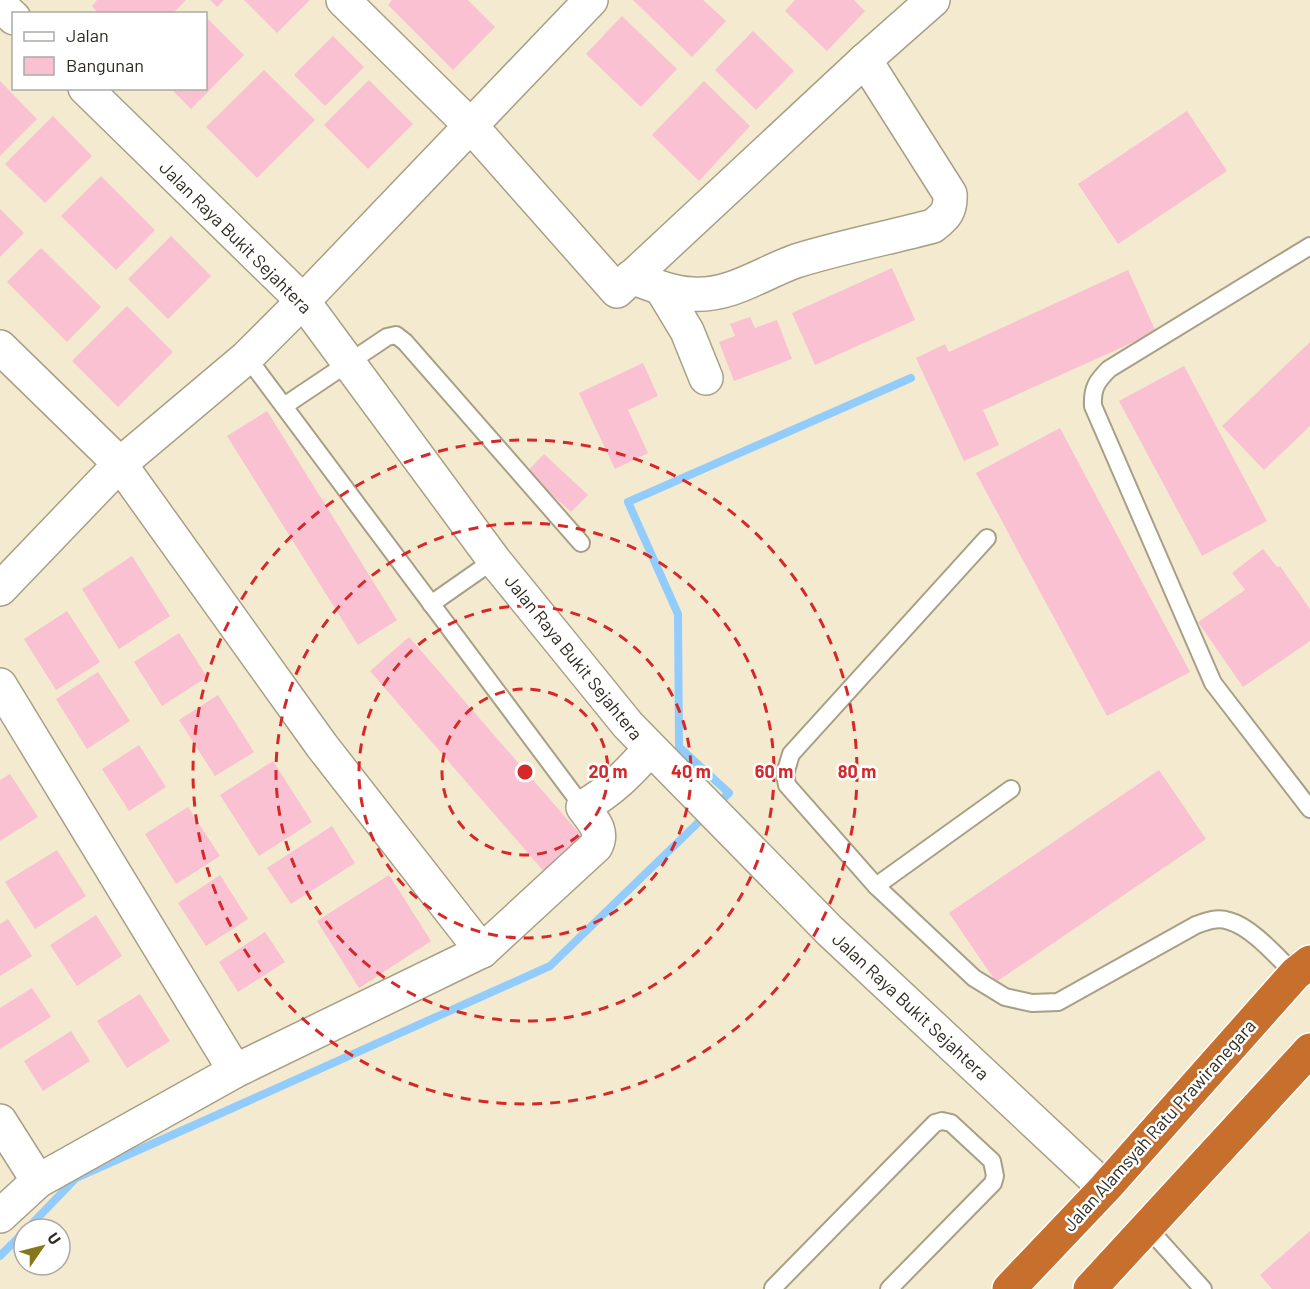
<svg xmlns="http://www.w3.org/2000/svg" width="1310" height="1289" font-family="Barlow,sans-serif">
	<rect width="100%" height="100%" fill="#f3eacf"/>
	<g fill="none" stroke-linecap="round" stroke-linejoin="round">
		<g stroke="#92ccfd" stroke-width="8">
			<polyline points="716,805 729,793 679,747 678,614 628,502 911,378"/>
			<polyline points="27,1229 76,1178 550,966 707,814"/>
			<polyline points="0,1256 24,1232"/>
		</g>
	</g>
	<g fill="#fac1d2">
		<polygon points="97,0 186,0 172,14 99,14 92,6"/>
		<polygon points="210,0 224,0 217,7"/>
		<polygon points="244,0 310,0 277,33"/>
		<polygon points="392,0 468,0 495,27 453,70 388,5"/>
		<polygon points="633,0 703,0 726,21 692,57"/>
		<polygon points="795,0 854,0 865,11 827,51 785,11"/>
		<polygon points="622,16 677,69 641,107 586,54"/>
		<polygon points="206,17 244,55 191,109 170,88 206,88"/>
		<polygon points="753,31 794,71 756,110 715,70"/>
		<polygon points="333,36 364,67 325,106 294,75"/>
		<polygon points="264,70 315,120 257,178 206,127"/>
		<polygon points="369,80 413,124 368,169 324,125"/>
		<polygon points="0,81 37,119 0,156"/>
		<polygon points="704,81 750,126 699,181 652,135"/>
		<polygon points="1187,111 1227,171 1118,244 1078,184"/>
		<polygon points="53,116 92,156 45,203 5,164"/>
		<polygon points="101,176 155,230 116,270 61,216"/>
		<polygon points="0,209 24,233 0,257"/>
		<polygon points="171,236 211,276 168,319 128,279"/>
		<polygon points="41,248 101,307 67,342 7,282"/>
		<polygon points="892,268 915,320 815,365 792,313"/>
		<polygon points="1128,270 1156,332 983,410 999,445 964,461 916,358 945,344 949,352"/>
		<polygon points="127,306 173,352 118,407 72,361"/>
		<polygon points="750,317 755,328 777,320 792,359 734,381 719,342 735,336 730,324"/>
		<polygon points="1310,342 1310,426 1264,470 1222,426"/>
		<polygon points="643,363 658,396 628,410 648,453 615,469 579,393"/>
		<polygon points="1184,366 1267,521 1202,556 1119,401"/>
		<polygon points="267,411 397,620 358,645 227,436"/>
		<polygon points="1060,428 1190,672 1107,716 976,473"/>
		<polygon points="544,454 588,495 571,512 527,472"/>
		<polygon points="1263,549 1277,567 1280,566 1310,609 1310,641 1243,687 1198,622 1245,590 1232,573"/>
		<polygon points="132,556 170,616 119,649 82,589"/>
		<polygon points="67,611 100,662 56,690 24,639"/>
		<polygon points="179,633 207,677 162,706 134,662"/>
		<polygon points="409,637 586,841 547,875 370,671"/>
		<polygon points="98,672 130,721 87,749 56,699"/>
		<polygon points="218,695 254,752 215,776 179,720"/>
		<polygon points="139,745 166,787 129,811 102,769"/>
		<polygon points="273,761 312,822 259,856 220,795"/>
		<polygon points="1159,770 1206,839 996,982 949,913"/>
		<polygon points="10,774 38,817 0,841 0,780"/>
		<polygon points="188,807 220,856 176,884 145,834"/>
		<polygon points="332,826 355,863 291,904 267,868"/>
		<polygon points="57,850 86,896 35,929 5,882"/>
		<polygon points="220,875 248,919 206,946 178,903"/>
		<polygon points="389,875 431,941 359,988 317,921"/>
		<polygon points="96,915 122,956 77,986 50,945"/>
		<polygon points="8,919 32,956 0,976 0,924"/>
		<polygon points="265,932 285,962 238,992 219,962"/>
		<polygon points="32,988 51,1017 0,1049 0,1008"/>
		<polygon points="140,994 170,1041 127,1068 97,1021"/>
		<polygon points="71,1031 90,1061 43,1091 24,1061"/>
		<polygon points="1310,1231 1310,1289 1272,1289 1260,1275"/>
	</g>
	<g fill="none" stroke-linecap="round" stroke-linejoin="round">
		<defs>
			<g id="lane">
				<path d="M1310 246 1109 369C1097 381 1092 388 1093 406L1213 683 1310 809"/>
				<polyline points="247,357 583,807"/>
				<polyline points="284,406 387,337 396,335 405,342 581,543"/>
				<path d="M987 538 791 754 785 774 787 785 876 886 974 978 1005 997 1032 1003 1058 1002 1196 925C1207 921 1217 917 1229 921 1252 927 1278 958 1295 974"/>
				<polyline points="431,604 494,560"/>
				<polyline points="876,886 1011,789"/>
				<polyline points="1148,1228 1203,1289"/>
				<polyline points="774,1289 773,1288 935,1123 942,1121 951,1123 992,1161 995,1176 993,1183 889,1289"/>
			</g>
			<g id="street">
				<polyline points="343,0 471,126 617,291 865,60 933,0"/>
				<polyline points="0,5 14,18"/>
				<polyline points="85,88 303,301 494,560 628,725 830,931 1105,1188"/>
				<path d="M631 277C650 284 671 293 692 294 730 297 762 273 796 261 841 247 888 238 933 226 946 216 951 210 950 194L865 60"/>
				<polyline points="661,288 687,331 706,378"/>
				<polyline points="0,347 120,464 322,746 482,951"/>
				<polyline points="0,589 120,464 247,357 303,301 591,0"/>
				<polyline points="0,685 235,1071"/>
				<polyline points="0,1121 38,1181"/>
				<path d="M0 1216 38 1181 235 1071 482 951 596 846C604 830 592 820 583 807 612 790 628 774 650 749"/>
			</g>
			<g id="highway">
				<polyline points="1009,1289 1105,1188 1295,974 1310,962"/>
				<polyline points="1090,1289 1310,1050"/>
			</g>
		</defs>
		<use href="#lane" stroke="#a8a086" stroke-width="20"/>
		<use href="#street" stroke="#a8a086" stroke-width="36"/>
		<use href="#highway" stroke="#fff" stroke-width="36"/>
		<use href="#lane" stroke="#fff" stroke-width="16"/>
		<use href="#street" stroke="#fff" stroke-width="33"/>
		<use href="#highway" stroke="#c76f2d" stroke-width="33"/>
	</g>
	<g fill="none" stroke="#d62828" stroke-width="3" stroke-dasharray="10 8">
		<circle cx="525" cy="772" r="83"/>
		<circle cx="525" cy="772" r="166"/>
		<circle cx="525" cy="772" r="249"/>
		<circle cx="525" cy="772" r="332"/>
	</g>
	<g text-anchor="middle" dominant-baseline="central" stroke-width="5" stroke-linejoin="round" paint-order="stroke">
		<g font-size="18" fill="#2d2a20" stroke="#fff">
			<text transform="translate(236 237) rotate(45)">Jalan Raya Bukit Sejahtera</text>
			<text transform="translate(574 657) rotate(51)">Jalan Raya Bukit Sejahtera</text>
			<text transform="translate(911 1006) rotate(43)">Jalan Raya Bukit Sejahtera</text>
			<text transform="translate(1159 1125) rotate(-48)">Jalan Alamsyah Ratu Prawiranegara</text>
		</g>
	</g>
	<circle cx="525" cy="772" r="9" fill="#d62828" stroke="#fff" stroke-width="3"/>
	<g font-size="18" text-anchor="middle" font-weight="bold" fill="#d62828" stroke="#fff" stroke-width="5" stroke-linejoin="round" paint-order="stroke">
		<text x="608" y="778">20 m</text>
		<text x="691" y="778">40 m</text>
		<text x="774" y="778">60 m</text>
		<text x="857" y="778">80 m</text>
	</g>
	<rect x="12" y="12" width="195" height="78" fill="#ffffff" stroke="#abaaa6" stroke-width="1.5"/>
	<rect x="24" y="32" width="30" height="9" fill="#ffffff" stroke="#abaaa6" stroke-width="1.5"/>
	<text x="66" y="42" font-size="18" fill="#2d2a20">Jalan</text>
	<rect x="24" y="57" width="30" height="18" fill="#fac1d2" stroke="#abaaa6" stroke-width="1.5"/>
	<text x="66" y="72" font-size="18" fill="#2d2a20">Bangunan</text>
	<g transform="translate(42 1247) rotate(55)"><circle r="28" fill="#ffffff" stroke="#abaaa6" stroke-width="1.5"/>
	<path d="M0-4.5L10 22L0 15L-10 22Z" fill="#89761a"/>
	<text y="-9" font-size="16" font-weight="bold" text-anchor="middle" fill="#2d2a20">U</text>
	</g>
</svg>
